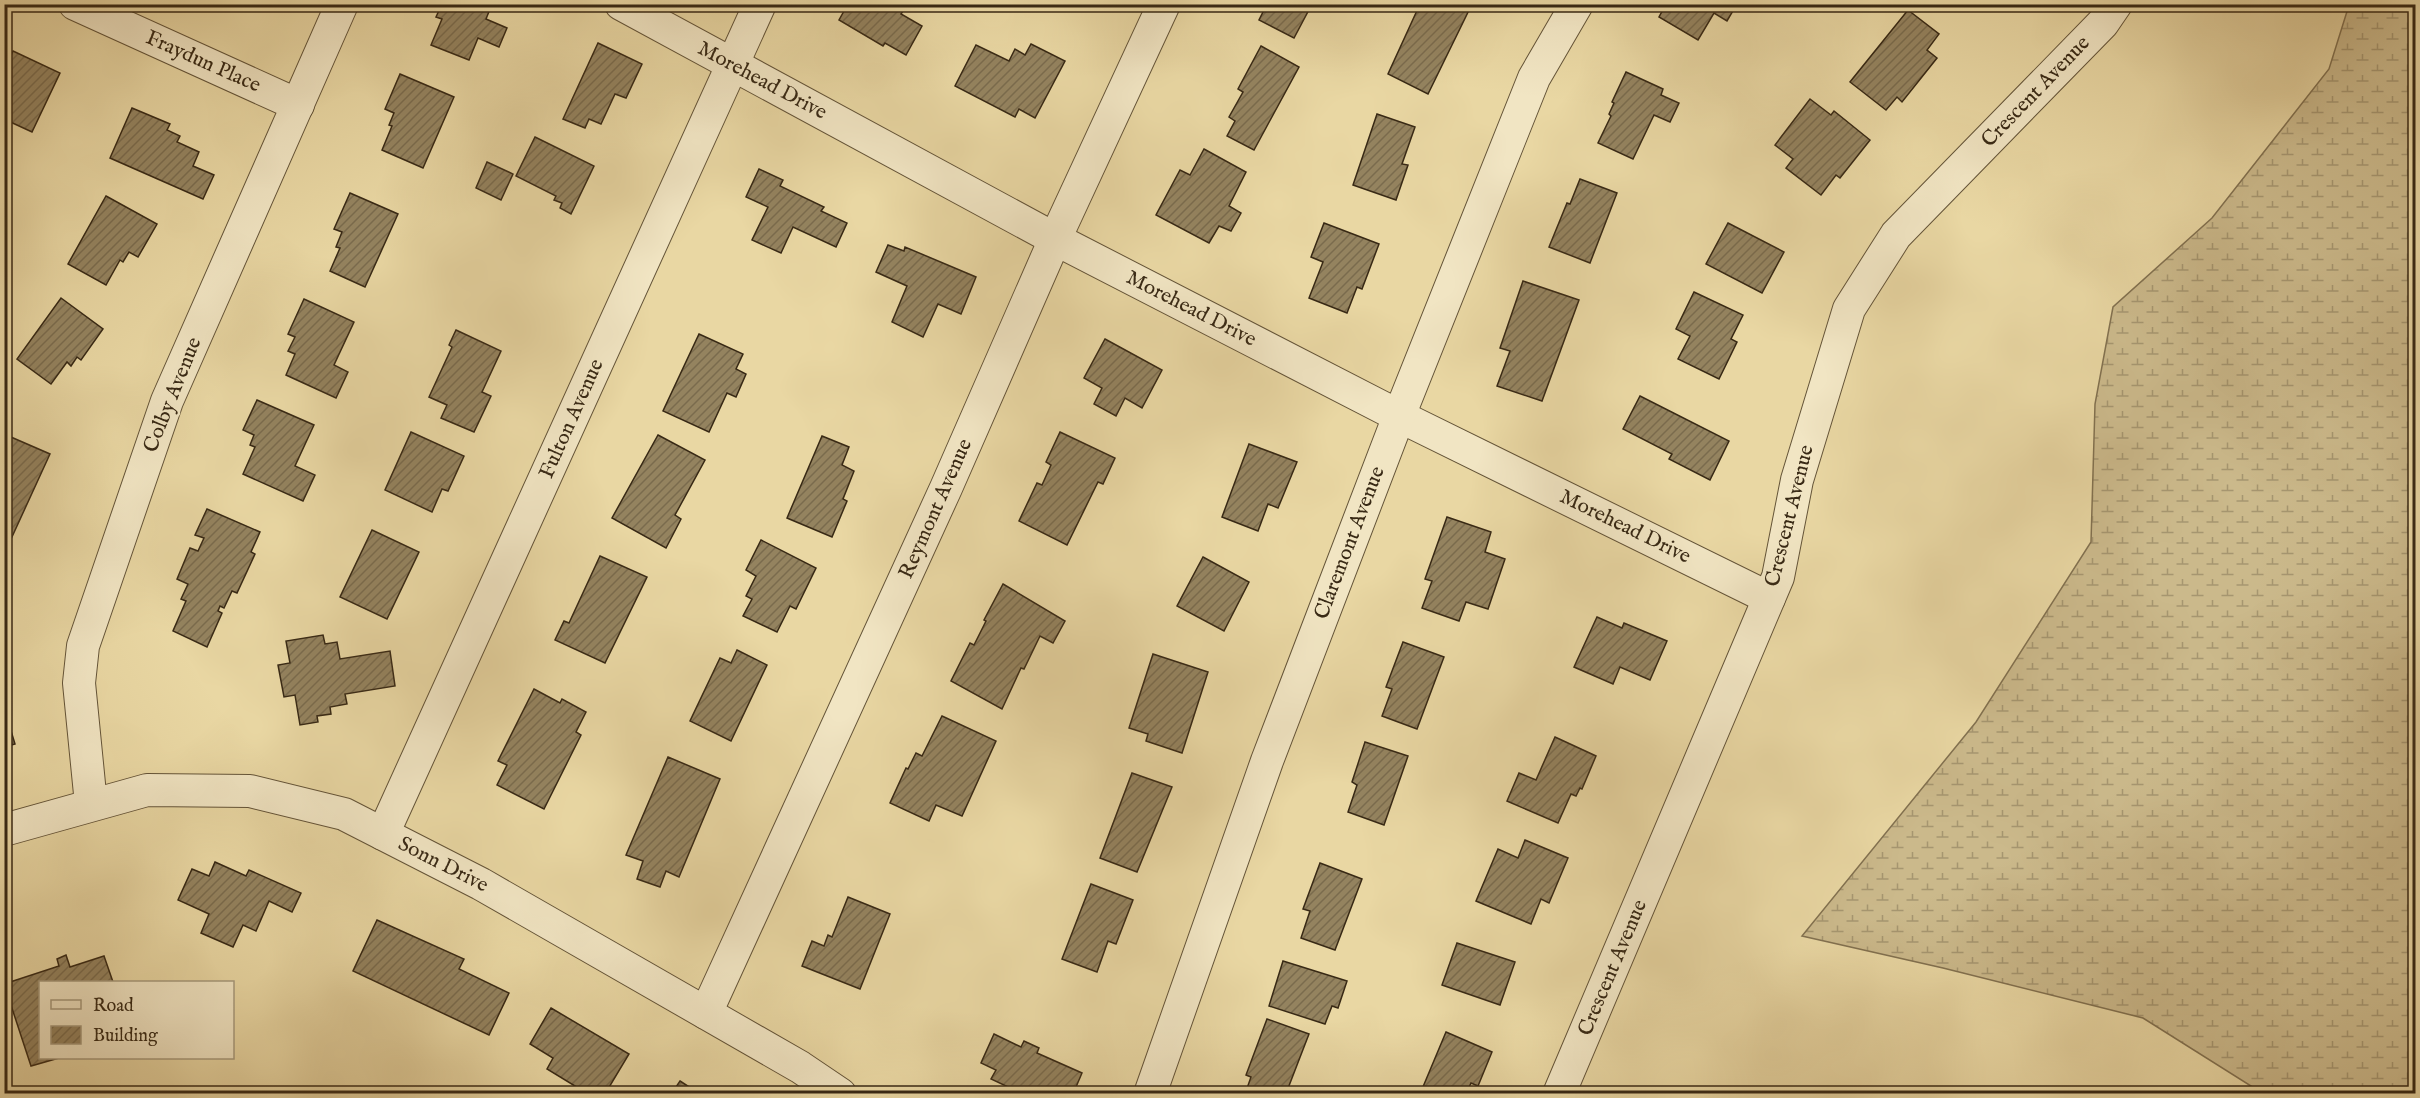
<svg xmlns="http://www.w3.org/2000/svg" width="2420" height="1098" font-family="'IM FELL English',serif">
	<defs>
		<pattern id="wetland-marsh" width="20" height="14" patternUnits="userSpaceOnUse" patternTransform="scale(1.5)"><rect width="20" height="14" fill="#cbb98b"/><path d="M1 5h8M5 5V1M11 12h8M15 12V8" fill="none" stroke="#a69670"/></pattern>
		<pattern id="building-hatch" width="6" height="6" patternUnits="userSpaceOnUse" patternTransform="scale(1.5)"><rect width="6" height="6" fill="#94835f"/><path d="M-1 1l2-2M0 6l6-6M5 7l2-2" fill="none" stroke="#7a6b4d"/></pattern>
	</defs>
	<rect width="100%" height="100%" fill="#e9d7a3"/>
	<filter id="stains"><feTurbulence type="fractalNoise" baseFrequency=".00333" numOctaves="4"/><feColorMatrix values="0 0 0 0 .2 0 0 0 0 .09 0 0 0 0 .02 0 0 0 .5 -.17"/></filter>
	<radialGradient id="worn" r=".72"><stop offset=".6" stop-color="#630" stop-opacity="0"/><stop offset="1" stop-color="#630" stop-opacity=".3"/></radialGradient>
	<polygon fill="url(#wetland-marsh)" stroke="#827150" stroke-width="1.5" points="2349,5 2415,5 2415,1093 2262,1093 2143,1018 1943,968 1802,936 1976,722 2091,542 2095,404 2113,307 2212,218 2329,69"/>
	<g fill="url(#building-hatch)" stroke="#382915" stroke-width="1.5">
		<polygon points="492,4 486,19 507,28 499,47 478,38 469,60 431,45 442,19 436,17 441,6 436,4"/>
		<polygon points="848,4 907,4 901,14 922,26 906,55 885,43 883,46 839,20"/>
		<polygon points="1267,4 1312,4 1294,38 1259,20"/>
		<polygon points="1420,4 1472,4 1428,94 1388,74"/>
		<polygon points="1666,4 1737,4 1727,21 1714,13 1698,40 1659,17"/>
		<polygon points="1908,10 1939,34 1927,50 1937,58 1902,102 1897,97 1886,110 1850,82"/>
		<polygon points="598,43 642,64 626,98 615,94 601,124 589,119 585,128 563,119"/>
		<polygon points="1031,44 1065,61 1035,118 1019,109 1015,117 955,86 976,45 1009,61 1015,49 1025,55"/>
		<polygon points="1261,46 1299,67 1254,150 1227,136 1235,121 1229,117 1243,92 1238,89"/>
		<polygon points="13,51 60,73 32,132 4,119 8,109 4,107 4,57 9,60"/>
		<polygon points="1626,72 1663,89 1661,95 1679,103 1670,122 1654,115 1633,159 1598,143 1611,116 1609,114 1614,103 1612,102"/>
		<polygon points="400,74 454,97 423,168 382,150 392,126 389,125 394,113 385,109"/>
		<polygon points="1810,99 1831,115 1834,111 1870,140 1840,178 1836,175 1821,195 1786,168 1793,159 1775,145"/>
		<polygon points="132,108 170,124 167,130 180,136 177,142 199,152 193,166 214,175 203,199 110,158"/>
		<polygon points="1377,114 1415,127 1402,164 1408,165 1396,200 1353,185"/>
		<polygon points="535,137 594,166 571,214 560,208 562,203 554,200 556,196 516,176"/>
		<polygon points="1204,149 1246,172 1229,206 1241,213 1231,231 1219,226 1209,243 1156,215 1180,170 1190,175"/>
		<polygon points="487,162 513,174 501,200 476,188"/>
		<polygon points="759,169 783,180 780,186 824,207 821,211 847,223 836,247 793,227 781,253 752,240 768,207 746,197"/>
		<polygon points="1580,179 1617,193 1590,263 1549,247 1567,203 1570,204"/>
		<polygon points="350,193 398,214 365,287 330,271 340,248 336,247 342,232 334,229"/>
		<polygon points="106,196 157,224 138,257 129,252 123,262 120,260 106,285 68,264"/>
		<polygon points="1324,223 1379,244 1362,289 1357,287 1347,313 1309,298 1323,262 1311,257"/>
		<polygon points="1728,223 1784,252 1762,293 1706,264"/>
		<polygon points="888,245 904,251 905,247 976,277 961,314 938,304 923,337 892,322 907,286 876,272"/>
		<polygon points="1523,281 1579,300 1542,401 1497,386 1510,351 1500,348"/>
		<polygon points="1694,292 1743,315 1731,339 1737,342 1719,379 1678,359 1690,336 1676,329"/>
		<polygon points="61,298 103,329 81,360 77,357 71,366 67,362 51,384 17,359"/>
		<polygon points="304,299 354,322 334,365 348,372 336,398 286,375 295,354 288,351 295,337 288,334"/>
		<polygon points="456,330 501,351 482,392 491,396 474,432 441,418 447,405 429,397 452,347 449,345"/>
		<polygon points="699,334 743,354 736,369 746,374 736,397 727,393 709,432 663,411"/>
		<polygon points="1105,339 1162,370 1142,408 1125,398 1116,416 1094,404 1102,388 1084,378"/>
		<polygon points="1640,396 1729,441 1710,480 1669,459 1672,454 1623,429"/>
		<polygon points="257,400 314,425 295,466 315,475 303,501 243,474 255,447 250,445 254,435 243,430"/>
		<polygon points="411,432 464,456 448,491 442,489 432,512 385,490"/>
		<polygon points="1060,432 1115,458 1103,484 1098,482 1067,545 1019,521 1037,483 1042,485 1051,465 1046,462"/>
		<polygon points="4,434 50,454 11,539 4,536"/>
		<polygon points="658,435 705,460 675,515 681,519 666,548 612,518"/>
		<polygon points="822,436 849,447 842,465 854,471 843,499 847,501 832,537 787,518"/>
		<polygon points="1249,444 1297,462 1278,508 1268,504 1258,531 1222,517"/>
		<polygon points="207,509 260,532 251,552 255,554 237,593 232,591 224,608 220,606 218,611 222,613 207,647 173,631 186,601 181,599 188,584 177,579 190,548 198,551 204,538 195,535"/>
		<polygon points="1447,517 1491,532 1485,552 1505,559 1488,609 1466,602 1459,621 1422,608 1432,581 1425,579"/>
		<polygon points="372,530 419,552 387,619 340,597"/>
		<polygon points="761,540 816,568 796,609 790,606 777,632 743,616 752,599 746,596 756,576 746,570"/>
		<polygon points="600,556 647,577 605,663 555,640 564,621 569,623"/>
		<polygon points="1203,557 1249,582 1224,631 1177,606"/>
		<polygon points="1003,584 1065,621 1053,643 1040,636 1024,669 1021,668 1002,709 951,681 970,643 974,645 986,621 984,620"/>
		<polygon points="1597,617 1622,628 1624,623 1667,641 1650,680 1620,667 1613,684 1574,667"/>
		<polygon points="323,635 325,644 337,642 340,659 390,651 395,686 345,694 347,704 330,707 331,714 317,716 318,722 300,725 295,695 284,697 278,665 290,663 286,641"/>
		<polygon points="1403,642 1444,657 1417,729 1382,716 1392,689 1386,687"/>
		<polygon points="737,650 767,665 731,741 690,721 720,658 731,663"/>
		<polygon points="1153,654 1208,672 1182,753 1146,741 1148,734 1129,728"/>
		<polygon points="534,689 560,703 562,699 586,712 576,732 581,735 544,809 497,785 507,765 498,761"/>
		<polygon points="4,708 15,744 4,747"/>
		<polygon points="942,716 996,741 962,816 936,805 929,821 890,803 906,768 908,769 916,753 922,756"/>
		<polygon points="1555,737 1596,756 1582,789 1580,788 1576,796 1571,794 1558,823 1507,801 1519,773 1536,780"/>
		<polygon points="1365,742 1408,756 1384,825 1348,812 1357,785 1352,782"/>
		<polygon points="668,757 720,779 679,877 666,871 660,887 637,879 643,861 626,855"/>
		<polygon points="1132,773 1172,787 1137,872 1100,858"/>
		<polygon points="1525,840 1568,858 1549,903 1541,899 1531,924 1476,901 1498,849 1518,858"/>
		<polygon points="215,862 246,876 249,870 301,893 292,912 269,901 256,931 243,925 233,947 201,933 209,914 178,900 192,869 209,876"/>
		<polygon points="1320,863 1362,879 1335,950 1301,938 1310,911 1303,909"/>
		<polygon points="1091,884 1133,900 1116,944 1108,941 1097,972 1062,959"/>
		<polygon points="848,897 890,914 860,989 802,966 812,941 824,946 828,935 832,937"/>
		<polygon points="377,920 464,959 459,969 509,993 489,1035 353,971"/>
		<polygon points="1457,943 1515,962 1500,1005 1442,985"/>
		<polygon points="66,955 70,967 104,956 113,982 40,982 40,1058 59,1058 31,1066 4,984 59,966 57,959"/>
		<polygon points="1283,961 1347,981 1338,1008 1332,1006 1325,1024 1269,1006"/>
		<polygon points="551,1008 629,1054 605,1094 588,1094 547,1069 553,1058 530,1044"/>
		<polygon points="1267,1019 1309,1034 1287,1091 1293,1094 1245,1094 1251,1077 1246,1075"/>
		<polygon points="1446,1032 1492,1052 1478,1086 1471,1083 1466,1094 1420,1094"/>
		<polygon points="994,1034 1021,1047 1024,1041 1039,1048 1037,1053 1082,1073 1073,1094 1023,1094 991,1079 996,1070 981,1063"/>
		<polygon points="680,1081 700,1094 676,1094 678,1092 674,1090"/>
	</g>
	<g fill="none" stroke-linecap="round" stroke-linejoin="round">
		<defs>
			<g id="street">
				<polyline points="75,4 298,105"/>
				<polyline points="621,4 1055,239 1399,416 1769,598"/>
				<polyline points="91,804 79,683 83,646 167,401 342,4"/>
				<polyline points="4,830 147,790 250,791 344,814 481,884 800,1067 840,1094"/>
				<polyline points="383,834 760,4"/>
				<polyline points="706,1013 946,488 1055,239 1164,4"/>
				<polyline points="1150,1094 1267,761 1399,416 1534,78 1577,4"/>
				<polyline points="1559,1094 1778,577 1797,480 1849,309 1896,235 2103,23 2116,4"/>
			</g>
		</defs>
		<use href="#street" stroke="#645438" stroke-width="34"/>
		<use href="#street" stroke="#f1e5c3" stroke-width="32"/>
	</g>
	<g text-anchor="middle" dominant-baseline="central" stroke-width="5" stroke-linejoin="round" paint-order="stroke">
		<g font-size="21" fill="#382915" stroke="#f1e5c3">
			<text transform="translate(203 62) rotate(24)">Fraydun Place</text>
			<text transform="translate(762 81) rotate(28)">Morehead Drive</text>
			<text transform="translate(2036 92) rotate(-46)">Crescent Avenue</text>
			<text transform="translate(1191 309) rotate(27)">Morehead Drive</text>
			<text transform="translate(173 395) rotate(-68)">Colby Avenue</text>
			<text transform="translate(572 419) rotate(-66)">Fulton Avenue</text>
			<text transform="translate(936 509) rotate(-66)">Reymont Avenue</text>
			<text transform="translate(1790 516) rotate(-76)">Crescent Avenue</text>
			<text transform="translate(1625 527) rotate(26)">Morehead Drive</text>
			<text transform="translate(1350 543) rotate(-69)">Claremont Avenue</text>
			<text transform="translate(443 865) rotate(27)">Sonn Drive</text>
			<text transform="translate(1613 968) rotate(-67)">Crescent Avenue</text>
		</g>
	</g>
	<rect width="2420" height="1098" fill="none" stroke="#e9d7a3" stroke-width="24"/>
	<rect x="6" y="6" width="2408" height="1086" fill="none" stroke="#382915" stroke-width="3"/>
	<rect x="12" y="12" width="2396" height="1074" fill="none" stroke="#382915" stroke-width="1.5"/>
	<rect x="39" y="981" width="195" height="78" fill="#f1e5c3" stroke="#a79a7d" stroke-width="1.5"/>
	<rect x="51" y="1000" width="30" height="9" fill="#f1e5c3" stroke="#a79a7d" stroke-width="1.5"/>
	<text x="93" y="1011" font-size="18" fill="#382915">Road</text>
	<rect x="51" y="1026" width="30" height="18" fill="url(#building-hatch)" stroke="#a79a7d" stroke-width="1.5"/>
	<text x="93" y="1041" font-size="18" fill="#382915">Building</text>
	<rect width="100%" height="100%" filter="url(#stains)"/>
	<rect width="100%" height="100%" fill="url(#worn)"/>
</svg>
